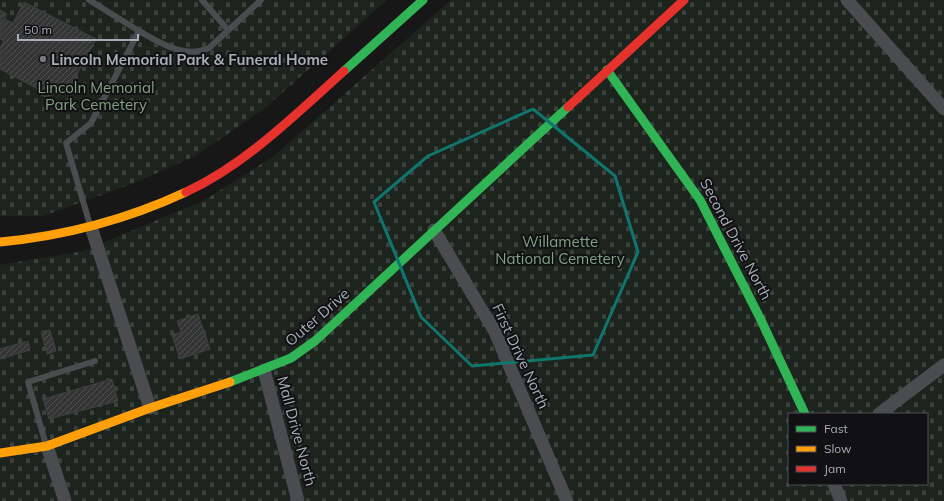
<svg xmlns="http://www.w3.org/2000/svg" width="944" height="501" font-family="Mulish,sans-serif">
	<defs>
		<pattern id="cemetery-stones" width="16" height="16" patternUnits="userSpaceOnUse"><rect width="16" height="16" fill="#1d241e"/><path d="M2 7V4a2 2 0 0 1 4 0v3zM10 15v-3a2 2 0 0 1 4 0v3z" fill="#3b413d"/></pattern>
		<pattern id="building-hatch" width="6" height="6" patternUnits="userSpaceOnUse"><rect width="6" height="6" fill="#353536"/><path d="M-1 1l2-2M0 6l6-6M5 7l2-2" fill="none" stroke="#4f5051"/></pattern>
	</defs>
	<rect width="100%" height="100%" fill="#171717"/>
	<g fill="url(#cemetery-stones)" fill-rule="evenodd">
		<polygon points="0,0 387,0 265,108 197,155 137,182 43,216 0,216"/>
		<path d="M451 0H944V501H0V265L83 251 203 201 274 156ZM789 414H927V484H789Z"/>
	</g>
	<g fill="url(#building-hatch)" stroke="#3f4043">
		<polygon points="24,2 96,39 70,87 65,84 61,92 45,97 37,92 38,89 0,69 0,48 4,41 0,39 0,27 4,19 13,23"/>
		<polygon points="0,10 7,14 0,27"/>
		<polygon points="198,314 210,349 180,359 172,335 181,332 177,321"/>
		<polygon points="50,330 56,351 47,354 41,332"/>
		<polygon points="28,341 30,350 0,359 0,349"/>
		<polygon points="112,379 118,401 49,419 43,399"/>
	</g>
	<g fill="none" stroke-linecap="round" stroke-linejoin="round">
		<g stroke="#4b4c50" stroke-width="6">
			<polyline points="89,0 139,31"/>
			<polyline points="202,0 228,30"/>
			<path d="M90 225 66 143 91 123 139 31C161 43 184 59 209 48L261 0"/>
			<polyline points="46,445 28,382 95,361"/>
		</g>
		<g stroke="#4b4c50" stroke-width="13">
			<polyline points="847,0 944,109"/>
			<polyline points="91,227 150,408"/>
			<polyline points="434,230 495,332 567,501"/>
			<polyline points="264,370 298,501"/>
			<polyline points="879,414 944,365"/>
			<polyline points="47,446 65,501"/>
			<polyline points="834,484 841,501"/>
		</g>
		<g stroke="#30b455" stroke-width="9">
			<polyline points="607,70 700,200 760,318 805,414"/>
			<polyline points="344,71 423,0"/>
			<polyline points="230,382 291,358 315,341 568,107"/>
		</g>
		<g stroke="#ff9f0a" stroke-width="9">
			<path d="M0 242C64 236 128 219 186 192"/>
			<polyline points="0,453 47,446 150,408 230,382"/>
		</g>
		<g stroke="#e5322d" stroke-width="9">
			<polyline points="568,107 684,0"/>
			<path d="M186 192C246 164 295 115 344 71"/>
		</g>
	</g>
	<path fill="none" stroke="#0f766e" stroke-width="3" stroke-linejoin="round" d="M533 109 615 176 638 252 593 355 472 366 421 317 374 202 428 156Z"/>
	<circle fill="#757880" stroke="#111113" stroke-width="1.5" cx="43" cy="59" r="4"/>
	<g text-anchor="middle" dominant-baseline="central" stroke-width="4" stroke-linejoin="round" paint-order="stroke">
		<g font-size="15" font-weight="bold" fill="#a8adb8" stroke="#111113" text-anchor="start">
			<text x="51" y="59">Lincoln Memorial Park &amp; Funeral Home</text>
		</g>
		<g font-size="15" fill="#7fa381" stroke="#111113">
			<text x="96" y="87">Lincoln Memorial<tspan x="96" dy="17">Park Cemetery</tspan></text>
			<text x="560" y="241">Willamette<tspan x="560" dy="17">National Cemetery</tspan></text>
		</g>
		<g font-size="15" fill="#a8adb8" stroke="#111113">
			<text transform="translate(736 239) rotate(62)">Second Drive North</text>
			<text transform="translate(317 317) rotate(-41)">Outer Drive</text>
			<text transform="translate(521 356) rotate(65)">First Drive North</text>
			<text transform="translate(297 431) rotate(75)">Mall Drive North</text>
		</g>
	</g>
	<rect x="788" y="413" width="140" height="72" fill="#111113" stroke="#4d4f55"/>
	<rect x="796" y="426" width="20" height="6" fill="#30b455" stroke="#4d4f55"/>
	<text x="824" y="433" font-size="12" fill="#a8adb8">Fast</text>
	<rect x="796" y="446" width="20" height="6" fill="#ff9f0a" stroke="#4d4f55"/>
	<text x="824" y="453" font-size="12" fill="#a8adb8">Slow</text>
	<rect x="796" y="466" width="20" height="6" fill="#e5322d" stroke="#4d4f55"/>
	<text x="824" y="473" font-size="12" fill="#a8adb8">Jam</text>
	<path d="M18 34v6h120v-6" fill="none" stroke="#a8adb8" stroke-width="2"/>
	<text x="24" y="34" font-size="12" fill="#a8adb8" stroke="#111113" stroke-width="3" paint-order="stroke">50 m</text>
</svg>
